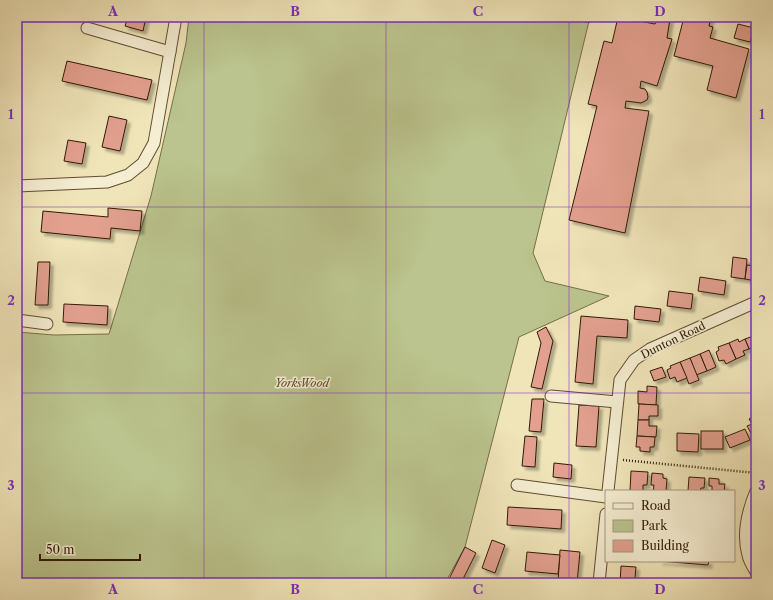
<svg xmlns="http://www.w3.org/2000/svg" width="773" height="600" font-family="'Libre Caslon Text',serif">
	<defs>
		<filter id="shadow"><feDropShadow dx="3.5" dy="3.5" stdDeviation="1" flood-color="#0004"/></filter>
	</defs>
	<rect width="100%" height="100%" fill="#f0e5b9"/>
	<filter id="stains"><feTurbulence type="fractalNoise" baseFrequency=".005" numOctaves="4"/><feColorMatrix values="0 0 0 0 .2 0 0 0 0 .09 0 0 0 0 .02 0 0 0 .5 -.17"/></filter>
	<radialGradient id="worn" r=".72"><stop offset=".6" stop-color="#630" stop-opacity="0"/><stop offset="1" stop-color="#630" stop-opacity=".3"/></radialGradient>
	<polygon fill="#bbc48e" stroke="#766e4a" points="189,17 590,17 533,253 545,281 609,296 519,337 465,547 445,583 17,583 17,332 54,335 109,334 151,196 186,43"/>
	<g fill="#e3a08f" stroke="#301905" filter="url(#shadow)">
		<polygon points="128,17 146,17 143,31 125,26"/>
		<polygon points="618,17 655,24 660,17 670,19 667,38 672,39 657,86 641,81 640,88 645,89 647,92 648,97 647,100 641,103 626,101 625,108 649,111 625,233 569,220 597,106 588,104 604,41 612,43"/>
		<polygon points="684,17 711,17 709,26 713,27 710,38 749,49 736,98 707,90 713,66 674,56"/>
		<polygon points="738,24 754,28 750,42 734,38"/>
		<polygon points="67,61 152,80 147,100 62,81"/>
		<polygon points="109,116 127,120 120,151 102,147"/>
		<polygon points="68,140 86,143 82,164 64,161"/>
		<polygon points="108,208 142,211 140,231 111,228 110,239 41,232 43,211 108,217"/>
		<polygon points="733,257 747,259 745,279 731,277"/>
		<polygon points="38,262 50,262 48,305 35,305"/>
		<polygon points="747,265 756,266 756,281 745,279"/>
		<polygon points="700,277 726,281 724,295 698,291"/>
		<polygon points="669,291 693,294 691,309 667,306"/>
		<polygon points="64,304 108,306 107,325 63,322"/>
		<polygon points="635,306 661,309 659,322 634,319"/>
		<polygon points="581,316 628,320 627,338 597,336 593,384 575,382"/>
		<polygon points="546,327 553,341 542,389 531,387 541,343 537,332"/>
		<polygon points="756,335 756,353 755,354 752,347 749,349 745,339"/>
		<polygon points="738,339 739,342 745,339 749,349 743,351 745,355 736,359 729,343"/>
		<polygon points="729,343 736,359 726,364 724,360 719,361 716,352 719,350 718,347"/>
		<polygon points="709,350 716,367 707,371 700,354"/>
		<polygon points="700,354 707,371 696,375 690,358"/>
		<polygon points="690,358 699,380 689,384 680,362"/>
		<polygon points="680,362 687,378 677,382 675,377 670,379 667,370 671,368 670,366"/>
		<polygon points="662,367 666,377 654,381 650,371"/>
		<polygon points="647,386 657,387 656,405 638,404 638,391 647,392"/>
		<polygon points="532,399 544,399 541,432 529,431"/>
		<polygon points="639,404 658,405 658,416 649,416 649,420 638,420"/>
		<polygon points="579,405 599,406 596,447 576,446"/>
		<polygon points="756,415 756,436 753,437 747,426 752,424 749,419"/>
		<polygon points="638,420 649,420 649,426 657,426 656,437 637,436"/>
		<polygon points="745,429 750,440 730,448 725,437"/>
		<rect x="701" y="431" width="22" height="18"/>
		<polygon points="677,433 699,434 698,452 677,451"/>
		<polygon points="525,436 537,437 535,467 522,466"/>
		<polygon points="637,436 655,437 654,447 650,447 650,452 640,451 640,447 636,447"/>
		<polygon points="554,463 572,465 571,479 553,477"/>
		<polygon points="631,471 648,472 647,485 643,485 643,491 630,491"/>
		<polygon points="652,473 663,474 663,478 667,479 666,491 653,491 654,485 651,485"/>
		<polygon points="689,477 705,478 704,488 701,488 700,491 688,491"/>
		<polygon points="709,478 719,479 719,484 725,484 724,491 712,491 712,486 709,486"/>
		<polygon points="508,507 562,510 561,529 507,525"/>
		<polygon points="492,540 505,545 495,573 482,568"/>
		<polygon points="465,547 476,553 462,581 466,583 447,583"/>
		<polygon points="560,550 580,552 577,583 558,583"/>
		<polygon points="527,552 560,555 558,574 525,571"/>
		<polygon points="659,561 709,561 708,565"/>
		<polygon points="621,566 636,567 635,578 642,579 642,583 620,583"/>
	</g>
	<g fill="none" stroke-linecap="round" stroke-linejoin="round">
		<defs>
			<polyline id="service" points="588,19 588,17"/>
			<g id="minor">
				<polyline points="87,28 170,52"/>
				<polyline points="17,186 107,182 128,175 143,163 154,143 176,17"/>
				<polyline points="17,320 47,324"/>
				<polyline points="551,396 617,402"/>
				<polyline points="517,485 606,497"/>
				<polyline points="608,491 620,380 634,360 650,349 756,302"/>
				<path d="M756 491C748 510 742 534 748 555 749 561 753 567 756 572"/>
				<polyline points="599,583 606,514"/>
			</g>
		</defs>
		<use href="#service" stroke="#604c32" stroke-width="8"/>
		<use href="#minor" stroke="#604c32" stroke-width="13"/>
		<polyline stroke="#301905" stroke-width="2.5" stroke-dasharray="1 2" stroke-linecap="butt" points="623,460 756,473"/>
		<use href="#service" stroke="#f5eed2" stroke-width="5.5"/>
		<use href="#minor" stroke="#f5eed2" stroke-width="11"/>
	</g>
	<path fill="none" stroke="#7b2cbf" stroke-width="1" stroke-opacity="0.55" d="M204 17V583M386 17V583M569 17V583M17 207H756M17 393H756"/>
	<g text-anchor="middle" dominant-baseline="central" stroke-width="3" stroke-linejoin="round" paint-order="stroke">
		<g font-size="11" fill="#301905" stroke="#f5eed2">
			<text transform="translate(673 340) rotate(-26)">Dunton Road</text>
		</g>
		<g font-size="11" font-style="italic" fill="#5a4c2e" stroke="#f5eed2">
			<text x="302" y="383">YorksWood</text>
		</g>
	</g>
	<rect width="773" height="600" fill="none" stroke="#f0e5b9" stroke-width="44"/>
	<rect x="605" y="490" width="130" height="72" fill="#f5eed2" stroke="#a69980"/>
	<rect x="613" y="503" width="20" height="6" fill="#f5eed2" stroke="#a69980"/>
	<text x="641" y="510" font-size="12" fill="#301905">Road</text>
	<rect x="613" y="520" width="20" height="12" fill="#bbc48e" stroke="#a69980"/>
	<text x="641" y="530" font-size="12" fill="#301905">Park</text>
	<rect x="613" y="540" width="20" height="12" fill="#e3a08f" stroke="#a69980"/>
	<text x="641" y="550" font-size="12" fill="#301905">Building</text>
	<path d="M40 554v6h100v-6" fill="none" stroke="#301905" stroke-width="2"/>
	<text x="46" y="554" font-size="12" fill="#301905" stroke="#f5eed2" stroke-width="3" paint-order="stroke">50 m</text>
	<rect x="22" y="22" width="729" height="556" fill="none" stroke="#7b2cbf" stroke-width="1.5"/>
	<g font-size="13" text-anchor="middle" font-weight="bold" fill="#7b2cbf">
		<text x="113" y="16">A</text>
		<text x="295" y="16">B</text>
		<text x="478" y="16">C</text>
		<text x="660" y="16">D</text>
		<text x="11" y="119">1</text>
		<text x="762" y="119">1</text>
		<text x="11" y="305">2</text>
		<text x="762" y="305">2</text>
		<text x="11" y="490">3</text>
		<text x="762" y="490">3</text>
		<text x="113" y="594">A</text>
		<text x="295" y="594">B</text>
		<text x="478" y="594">C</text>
		<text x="660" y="594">D</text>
	</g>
	<rect width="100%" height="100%" filter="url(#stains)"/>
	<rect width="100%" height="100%" fill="url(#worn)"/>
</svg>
